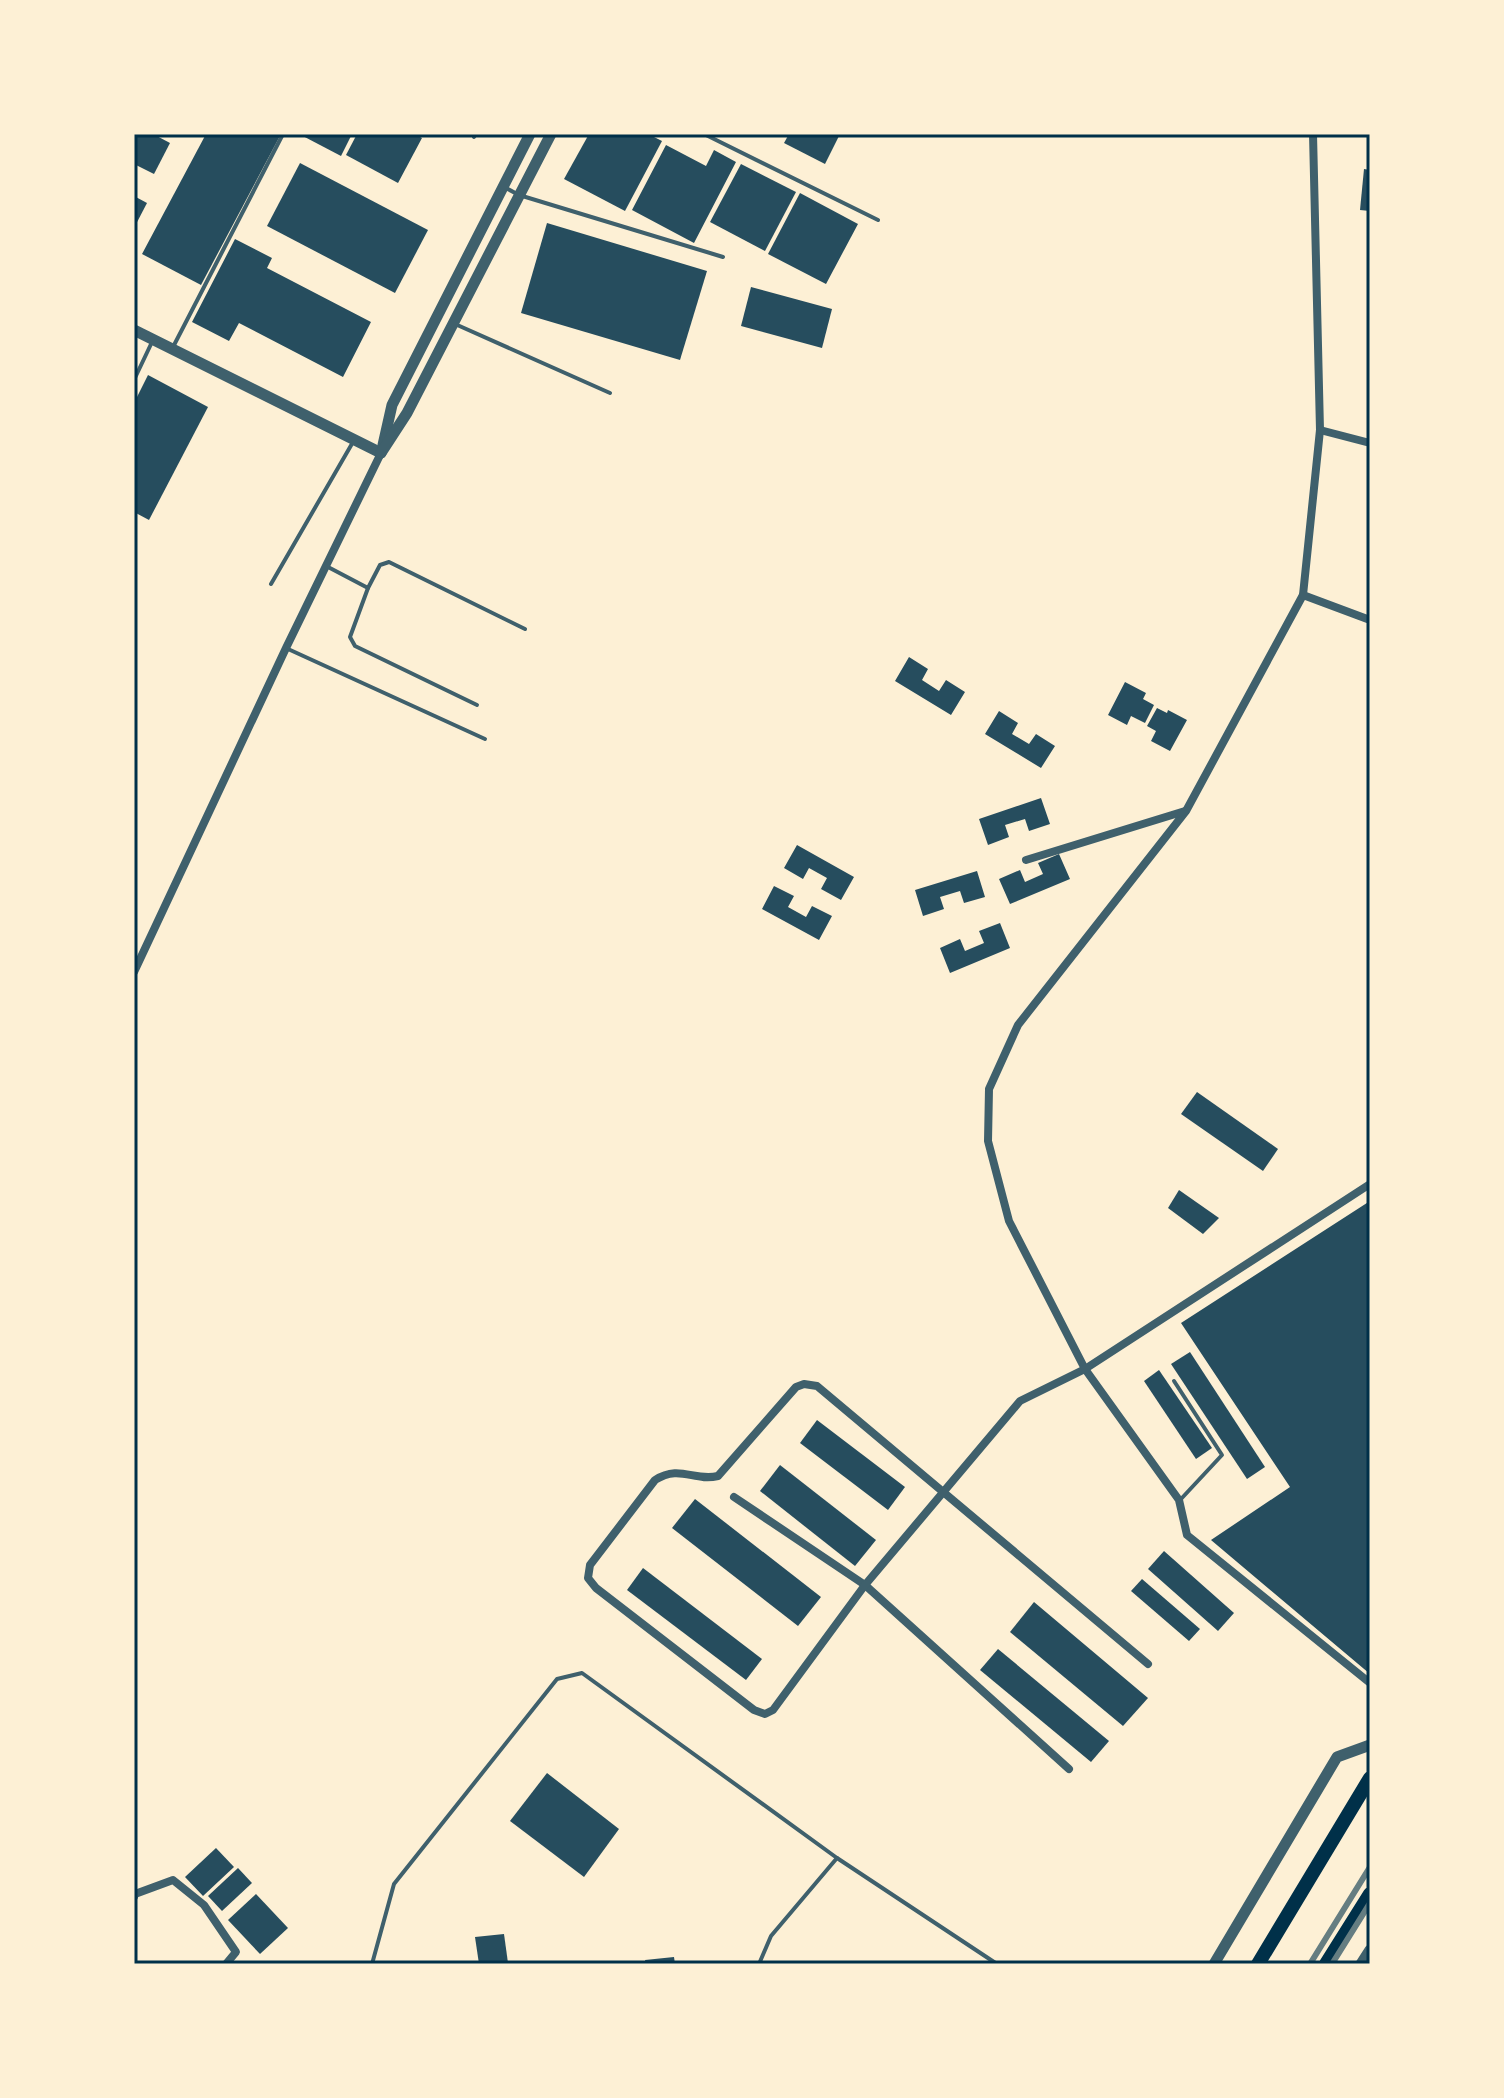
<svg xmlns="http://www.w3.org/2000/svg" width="1504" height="2098" font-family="'IBM Plex Sans',sans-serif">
	<rect width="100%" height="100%" fill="#fdf0d5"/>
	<g fill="#264d5e">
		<polygon points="134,134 153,134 170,143 154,174 134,164"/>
		<polygon points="206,134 281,134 201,285 142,254"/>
		<polygon points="299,134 352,134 341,156"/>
		<polygon points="357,134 415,134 422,138 398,183 346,155"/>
		<polygon points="589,134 648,134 662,141 625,211 564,179"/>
		<polygon points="789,134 840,134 825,164 784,143"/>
		<polygon points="666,145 706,166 714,150 736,162 694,243 632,210"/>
		<polygon points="300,163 428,230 395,293 267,226"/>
		<polygon points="741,164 796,192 765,251 710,222"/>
		<polygon points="1364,169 1370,170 1370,211 1360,210"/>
		<polygon points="800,193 858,224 826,284 768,254"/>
		<polygon points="134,196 147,203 134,228"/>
		<polygon points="547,223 707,271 680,360 521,313"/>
		<polygon points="235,239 272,258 267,268 371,322 343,377 239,323 229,341 192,322"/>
		<polygon points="751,287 832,309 822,348 741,326"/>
		<polygon points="148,375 208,407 149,520 134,512 134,403"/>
		<polygon points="909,657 928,669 922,680 939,691 946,680 965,692 951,715 895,681"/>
		<polygon points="1125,682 1146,693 1143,699 1154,705 1145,723 1131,716 1127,725 1108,715"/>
		<polygon points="1157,708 1167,713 1168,710 1187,720 1170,751 1151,741 1156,731 1147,726"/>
		<polygon points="999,711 1018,723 1012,734 1029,744 1036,734 1055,746 1041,768 985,734"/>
		<polygon points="1041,798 1050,824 1029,831 1025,819 1005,825 1009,837 988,845 979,819"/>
		<polygon points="797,845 854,877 841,900 821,889 827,878 809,868 803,879 784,868"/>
		<polygon points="1059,854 1070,879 1010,904 999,879 1020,870 1025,882 1043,874 1038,863"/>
		<polygon points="977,871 985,897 964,903 960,891 940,897 944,909 923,916 915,890"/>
		<polygon points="774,886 794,896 788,907 806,917 812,906 832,916 819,940 762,909"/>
		<polygon points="1000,923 1010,948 950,973 940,948 960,939 965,951 984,943 979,931"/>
		<polygon points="1197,1092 1278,1149 1263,1171 1181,1114"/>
		<polygon points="1179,1190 1219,1218 1203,1234 1168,1208"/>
		<polygon points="1370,1201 1370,1674 1211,1540 1290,1487 1181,1323"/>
		<polygon points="1190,1352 1265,1467 1247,1479 1171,1364"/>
		<polygon points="1159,1370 1212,1448 1196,1459 1144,1381"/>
		<polygon points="817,1420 905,1487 888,1510 800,1443"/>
		<polygon points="780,1465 876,1540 855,1566 760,1491"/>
		<polygon points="695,1499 821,1597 798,1626 672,1528"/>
		<polygon points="1164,1551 1234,1613 1218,1631 1148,1569"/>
		<polygon points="643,1568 762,1659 746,1680 627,1590"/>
		<polygon points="1142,1579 1200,1629 1189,1641 1131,1591"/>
		<polygon points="1034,1602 1148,1698 1123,1726 1010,1632"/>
		<polygon points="998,1649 1109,1741 1091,1762 980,1670"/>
		<polygon points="547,1773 619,1829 584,1877 510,1821"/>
		<polygon points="216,1848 234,1867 203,1896 185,1877"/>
		<polygon points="238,1868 252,1883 222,1911 208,1896"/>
		<polygon points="256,1894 288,1928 260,1954 228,1920"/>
		<polygon points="504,1934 508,1963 479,1964 475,1937"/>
		<polygon points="674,1957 675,1964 646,1964 645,1960"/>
	</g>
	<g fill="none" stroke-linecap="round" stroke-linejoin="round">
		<g stroke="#3f606c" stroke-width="4">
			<polyline points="704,134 878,220"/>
			<polyline points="474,137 476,134"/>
			<polyline points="504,187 519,195 723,257"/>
			<polyline points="455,324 610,393"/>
			<polyline points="172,349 283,134"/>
			<polyline points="134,380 152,342"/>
			<polyline points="328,567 368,588 380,565 389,562 525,629"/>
			<polyline points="271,584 353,442"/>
			<polyline points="368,588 350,637 355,646 477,705"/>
			<polyline points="288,649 485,739"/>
			<polyline points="1174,1381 1222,1455 1181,1499"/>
			<polyline points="372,1964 394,1884 557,1679 582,1673 837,1858"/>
			<polyline points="759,1964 771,1936 837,1858 997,1964"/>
		</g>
		<g stroke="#3f606c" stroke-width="8">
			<polyline points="1313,134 1320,430 1303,595 1186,811 1018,1025 989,1089 988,1141 1009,1221 1085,1369 1179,1500 1187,1535 1370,1683"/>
			<polyline points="1320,430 1370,443"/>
			<polyline points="1303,595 1370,620"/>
			<polyline points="1026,860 1185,811"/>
			<polyline points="134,972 286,648 381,453"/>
			<polyline points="734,1497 865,1585 1069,1769"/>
			<path d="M1148 1664 817 1386 804 1384 796 1387 718 1476C694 1482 680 1464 655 1480L590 1565 588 1578 596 1588 754 1710 765 1714 773 1710 865 1585 1020 1401 1085 1369 1370 1184"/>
			<polyline points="134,1897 135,1894 173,1880 204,1905 236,1952 226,1964"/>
		</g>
		<g stroke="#3f606c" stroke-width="11">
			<polyline points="134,330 381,453"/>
			<polyline points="383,445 392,405 530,134"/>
			<polyline points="381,453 407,413 551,134"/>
			<polyline points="1214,1964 1337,1757 1370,1745"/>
			<polyline points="1361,1964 1370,1950"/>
		</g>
		<g stroke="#003049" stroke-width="14">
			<polyline points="1258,1964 1370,1778"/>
			<polyline points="1326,1964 1370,1894"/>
		</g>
		<g stroke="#657d81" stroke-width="6">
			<polyline points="1310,1964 1370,1867"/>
			<polyline points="1332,1964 1370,1903"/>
		</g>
	</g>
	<rect width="1504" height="2098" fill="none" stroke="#fdf0d5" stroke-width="272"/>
	<rect x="136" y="136" width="1232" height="1826" fill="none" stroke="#003049" stroke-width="3"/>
</svg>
